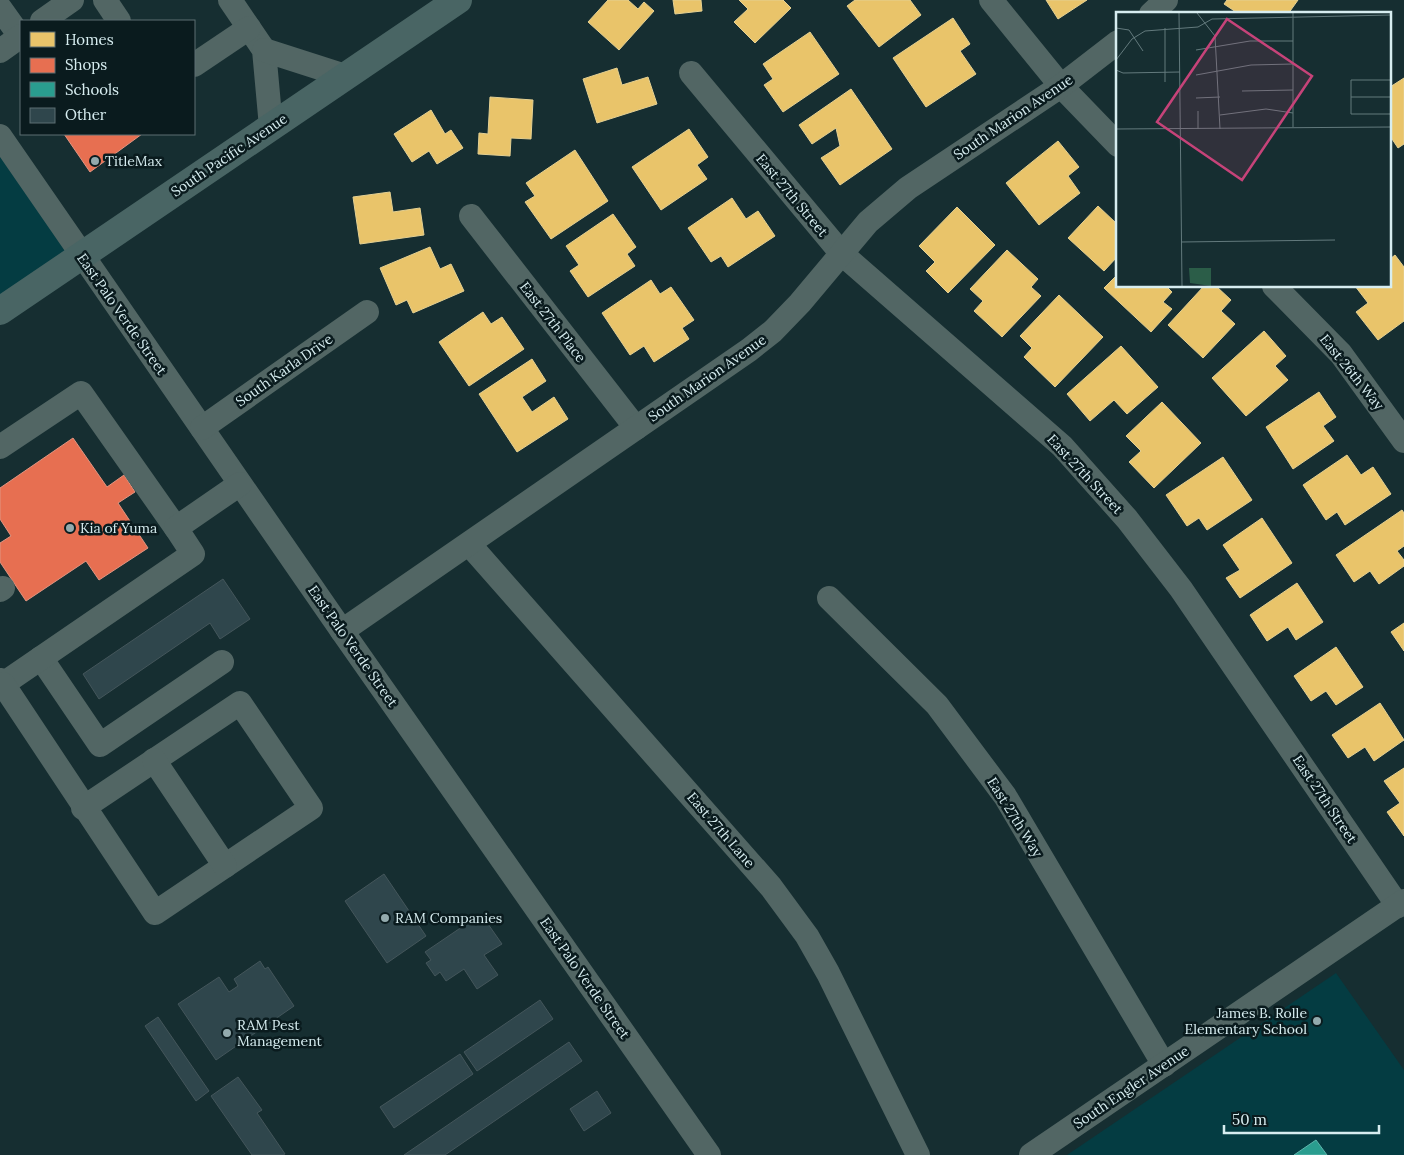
<svg xmlns="http://www.w3.org/2000/svg" width="1404" height="1155" font-family="Lora,serif">
	<rect width="100%" height="100%" fill="#162e31"/>
	<g fill="#043c42">
		<polygon points="0,136 81,256 0,311"/>
		<polygon points="1336,973 1404,1070 1404,1155 1067,1155"/>
	</g>
	<g fill="#e9c46a" stroke="#e4d092">
		<polygon points="608,0 628,0 638,9 644,2 654,11 619,50 588,22"/>
		<polygon points="673,0 701,0 702,11 675,14"/>
		<polygon points="739,0 783,0 791,8 755,43 734,22 748,9"/>
		<polygon points="855,0 910,0 921,15 879,47 847,6"/>
		<polygon points="1046,0 1087,0 1058,19"/>
		<polygon points="1227,0 1298,0 1288,14 1239,14 1224,4"/>
		<polygon points="953,18 970,44 960,51 976,74 926,107 893,58"/>
		<polygon points="810,32 839,74 783,112 764,85 773,79 763,64"/>
		<polygon points="617,68 622,85 648,77 657,104 597,123 583,79"/>
		<polygon points="1404,78 1404,144 1398,148 1390,136 1390,87"/>
		<polygon points="851,89 892,149 840,185 821,158 840,146 836,128 812,144 799,125"/>
		<polygon points="490,97 533,100 531,139 511,138 510,156 478,154 479,133 488,134"/>
		<polygon points="431,110 445,134 451,130 463,148 437,164 429,151 412,162 394,134"/>
		<polygon points="689,129 708,157 697,165 707,179 661,210 632,167"/>
		<polygon points="1058,141 1079,167 1068,176 1080,193 1039,225 1006,183"/>
		<polygon points="575,150 608,201 551,239 525,202 535,196 526,183"/>
		<polygon points="390,192 393,212 420,208 424,235 360,244 353,197"/>
		<polygon points="732,198 746,219 758,211 775,236 728,267 721,256 711,262 688,228"/>
		<polygon points="1098,206 1116,223 1118,221 1118,256 1104,271 1068,238"/>
		<polygon points="957,207 995,245 948,293 926,271 935,262 919,246"/>
		<polygon points="613,214 636,247 627,254 635,266 588,297 570,271 579,265 566,246"/>
		<polygon points="430,247 440,269 451,264 464,291 413,313 407,300 396,305 380,268"/>
		<polygon points="1007,250 1038,279 1031,287 1041,296 1002,337 974,311 983,301 970,289"/>
		<polygon points="1395,255 1404,267 1404,321 1378,340 1356,312 1368,303 1355,286 1390,286 1390,259"/>
		<polygon points="1118,274 1118,286 1166,286 1172,292 1163,302 1172,309 1151,332 1104,288"/>
		<polygon points="651,280 660,294 671,287 694,320 682,328 689,339 654,362 644,346 630,355 602,313"/>
		<polygon points="1204,286 1216,286 1231,300 1221,311 1235,324 1203,358 1168,325"/>
		<polygon points="1059,295 1103,337 1055,387 1024,357 1032,348 1020,336"/>
		<polygon points="483,312 491,324 502,317 524,349 469,386 439,342"/>
		<polygon points="1264,331 1286,356 1275,366 1288,380 1246,416 1212,378"/>
		<polygon points="1121,346 1158,387 1127,414 1114,400 1090,421 1067,394"/>
		<polygon points="532,359 546,381 522,397 532,412 554,397 568,419 517,452 479,394"/>
		<polygon points="1319,392 1336,417 1323,426 1334,441 1293,469 1266,427"/>
		<polygon points="1162,402 1201,443 1154,488 1129,462 1141,451 1126,436"/>
		<polygon points="1347,455 1361,475 1373,467 1391,494 1345,525 1337,512 1326,520 1303,485"/>
		<polygon points="1223,457 1252,500 1207,530 1199,518 1187,526 1166,495"/>
		<polygon points="1402,510 1404,513 1404,546 1397,551 1404,560 1404,566 1379,584 1370,571 1354,582 1336,555"/>
		<polygon points="1262,518 1292,563 1240,598 1226,578 1240,570 1223,545"/>
		<polygon points="1297,583 1323,622 1296,640 1288,627 1267,641 1250,615"/>
		<polygon points="1404,623 1404,651 1391,632"/>
		<polygon points="1336,647 1363,687 1336,705 1326,691 1311,701 1294,676"/>
		<polygon points="1380,703 1404,740 1374,761 1365,747 1348,758 1332,735"/>
		<polygon points="1404,768 1404,836 1387,812 1400,803 1384,781"/>
	</g>
	<g fill="#e76f51" stroke="#e29581">
		<polygon points="64,134 142,134 90,172"/>
		<polygon points="73,438 107,487 124,475 135,492 118,503 148,548 99,580 86,561 26,601 0,562 0,543 11,536 0,519 0,488"/>
	</g>
	<polygon fill="#2a9d8f" stroke="#5eb5ac" points="1316,1140 1327,1155 1294,1155"/>
	<g fill="#2f464c" stroke="#44565b">
		<polygon points="223,579 250,619 220,639 210,623 99,699 83,674"/>
		<polygon points="384,874 426,936 387,963 345,901"/>
		<polygon points="481,914 502,944 484,955 498,975 477,989 464,969 446,981 440,972 435,976 426,963 431,960 425,952"/>
		<polygon points="260,961 265,969 268,967 294,1006 216,1060 178,1004 219,977 229,992 238,986 234,979"/>
		<polygon points="540,1000 553,1019 477,1071 464,1052"/>
		<polygon points="158,1017 209,1091 196,1101 145,1026"/>
		<polygon points="569,1042 582,1061 445,1155 404,1155"/>
		<polygon points="460,1054 473,1074 394,1128 380,1107"/>
		<polygon points="238,1077 262,1110 257,1113 285,1154 283,1155 252,1155 211,1096"/>
		<polygon points="597,1091 611,1113 584,1131 570,1109"/>
	</g>
	<g fill="none" stroke-linecap="round" stroke-linejoin="round">
		<g stroke="#526664" stroke-width="24">
			<polyline points="105,0 119,21"/>
			<polyline points="230,0 264,50 271,127"/>
			<polyline points="991,0 1061,86 1118,145"/>
			<polyline points="0,8 20,36"/>
			<polyline points="1151,14 1166,0"/>
			<polyline points="42,21 72,0"/>
			<polyline points="264,50 345,76"/>
			<polyline points="0,51 21,36"/>
			<polyline points="194,65 249,28"/>
			<polyline points="691,73 842,254 1062,446 1127,519 1181,589 1398,906"/>
			<polyline points="0,136 342,631 709,1155"/>
			<polyline points="471,216 636,428"/>
			<polyline points="1274,286 1341,354 1404,441"/>
			<polyline points="202,428 367,312"/>
			<polyline points="0,447 81,393 176,528"/>
			<polyline points="469,544 771,887 807,936 828,973 918,1155"/>
			<polyline points="0,590 3,588"/>
			<polyline points="829,598 937,705 1005,796 1164,1065"/>
			<polyline points="342,631 749,350 773,331 800,303 868,222 908,188 1061,86 1118,42"/>
			<polyline points="41,658 100,745 222,662"/>
			<polyline points="0,680 3,684 193,554 176,528 240,484"/>
			<polyline points="3,684 155,913 311,808 240,703 83,808"/>
			<polyline points="154,760 225,866"/>
			<polyline points="1031,1155 1404,901"/>
		</g>
		<polyline stroke="#496564" stroke-width="28" points="0,311 458,0"/>
	</g>
	<g fill="#93aaad" stroke="#0a1b1e" stroke-width="2">
		<circle cx="95" cy="161" r="5"/>
		<circle cx="70" cy="528" r="5"/>
		<circle cx="385" cy="918" r="5"/>
		<circle cx="1317" cy="1021" r="5"/>
		<circle cx="227" cy="1033" r="5"/>
	</g>
	<g text-anchor="middle" dominant-baseline="central" stroke-width="5" stroke-linejoin="round" paint-order="stroke">
		<g font-size="14" fill="#d7edf0" stroke="#0a1b1e">
			<text transform="translate(1013 117) rotate(-34)">South Marion Avenue</text>
			<text transform="translate(229 155) rotate(-34)">South Pacific Avenue</text>
			<text transform="translate(792 195) rotate(50)">East 27th Street</text>
			<text transform="translate(122 314) rotate(55)">East Palo Verde Street</text>
			<text transform="translate(553 322) rotate(52)">East 27th Place</text>
			<text transform="translate(284 370) rotate(-35)">South Karla Drive</text>
			<text transform="translate(1352 372) rotate(51)">East 26th Way</text>
			<text transform="translate(707 378) rotate(-35)">South Marion Avenue</text>
			<text transform="translate(1085 474) rotate(47)">East 27th Street</text>
			<text transform="translate(353 646) rotate(55)">East Palo Verde Street</text>
			<text transform="translate(1325 799) rotate(56)">East 27th Street</text>
			<text transform="translate(1015 817) rotate(58)">East 27th Way</text>
			<text transform="translate(721 830) rotate(49)">East 27th Lane</text>
			<text transform="translate(585 978) rotate(55)">East Palo Verde Street</text>
			<text transform="translate(1131 1087) rotate(-34)">South Engler Avenue</text>
		</g>
		<g font-size="14" fill="#d7edf0" stroke="#0a1b1e" text-anchor="start">
			<text x="105" y="161">TitleMax</text>
			<text x="80" y="528">Kia of Yuma</text>
			<text x="395" y="918">RAM Companies</text>
			<text x="1307" y="1013" text-anchor="end">James B. Rolle<tspan x="1307" dy="16">Elementary School</tspan></text>
			<text x="237" y="1025">RAM Pest<tspan x="237" dy="16">Management</tspan></text>
		</g>
	</g>
	<g transform="translate(1116 12)">
		<rect width="275" height="275" fill="#162e31"/>
		<path d="M73 256H95V274L74 271Z" fill="#2b5d48"/>
		<path fill="none" stroke="#637a7d" stroke-width="1" d="M63 1 66 274M81 1 99 24 104 117M177 1V115M0 16 13 18 27 39M49 16V70M80 38 134 29H177M0 48 16 27 29 19 82 15 96 7 275 3M0 58 7 61 64 60M80 63 135 53 177 52M275 68H235V102H275M126 79 177 78M235 85H275M80 86 104 85M82 99V117M104 103 150 97 177 101M0 117 275 115M65 230 219 228"/>
		<path fill="#c64379" fill-opacity="0.15" stroke="#c64379" stroke-width="2.5" d="M111 7 196 64 126 168 41 110Z"/>
		<rect width="275" height="275" fill="none" stroke="#d7edf0" stroke-width="2.5"/>
	</g>
	<rect x="20" y="20" width="175" height="115" fill="#0a1b1e" stroke="#5c6f72"/>
	<rect x="30" y="32" width="25" height="15" fill="#e9c46a" stroke="#5c6f72"/>
	<text x="65" y="45" font-size="15" fill="#d7edf0">Homes</text>
	<rect x="30" y="58" width="25" height="15" fill="#e76f51" stroke="#5c6f72"/>
	<text x="65" y="70" font-size="15" fill="#d7edf0">Shops</text>
	<rect x="30" y="82" width="25" height="15" fill="#2a9d8f" stroke="#5c6f72"/>
	<text x="65" y="95" font-size="15" fill="#d7edf0">Schools</text>
	<rect x="30" y="108" width="25" height="15" fill="#2f464c" stroke="#5c6f72"/>
	<text x="65" y="120" font-size="15" fill="#d7edf0">Other</text>
	<path d="M1224 1125v8h155v-8" fill="none" stroke="#d7edf0" stroke-width="2.5"/>
	<text x="1232" y="1125" font-size="15" fill="#d7edf0" stroke="#0a1b1e" stroke-width="4" paint-order="stroke">50 m</text>
</svg>
